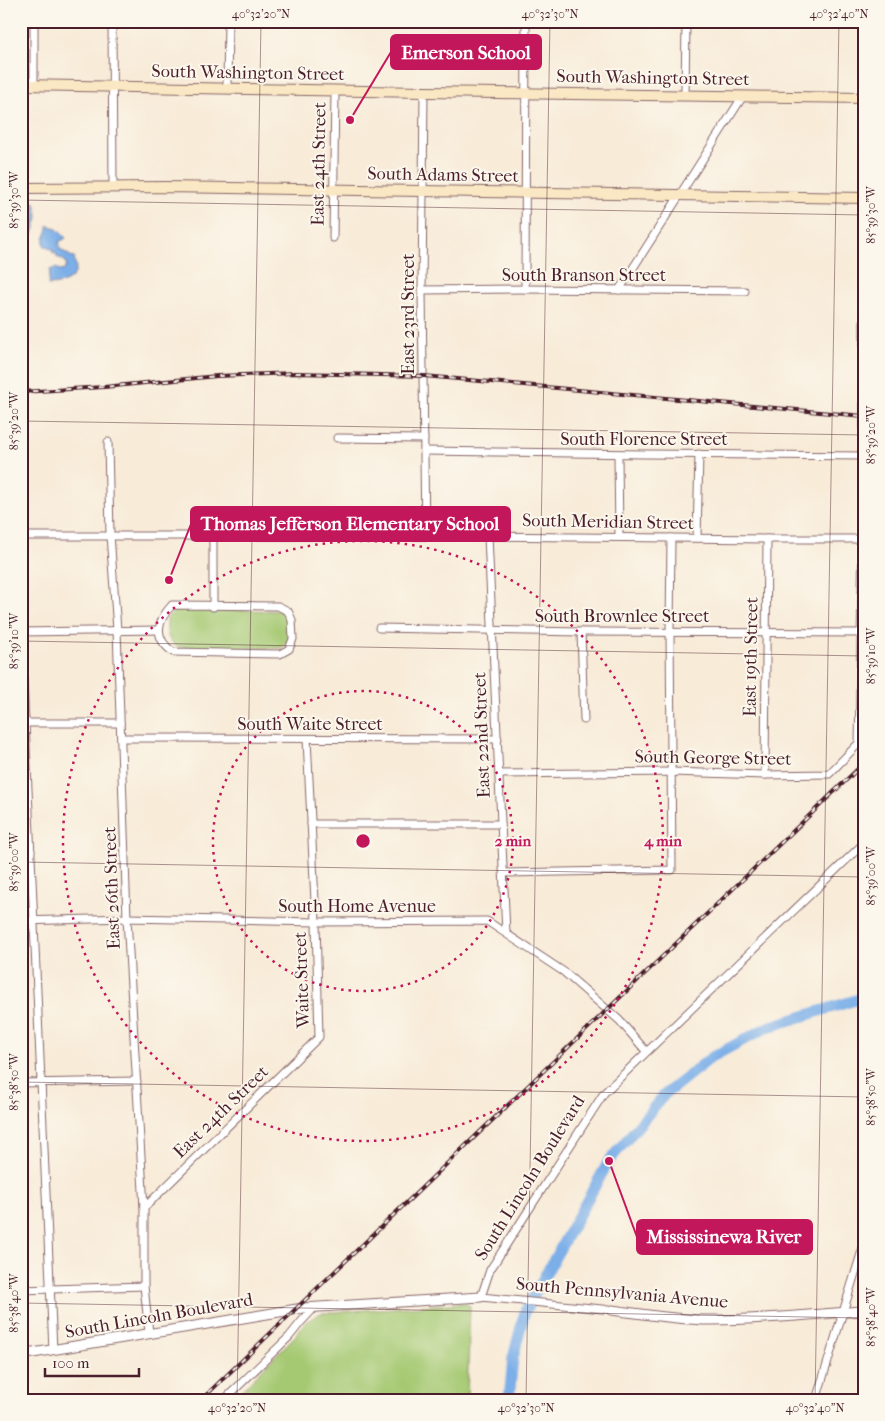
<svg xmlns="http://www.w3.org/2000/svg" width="885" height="1421" font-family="'IM FELL French Canon',serif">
	<rect width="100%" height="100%" fill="#fbf7ec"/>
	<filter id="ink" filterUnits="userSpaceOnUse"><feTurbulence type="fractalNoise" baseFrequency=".02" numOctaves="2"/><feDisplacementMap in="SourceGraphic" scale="10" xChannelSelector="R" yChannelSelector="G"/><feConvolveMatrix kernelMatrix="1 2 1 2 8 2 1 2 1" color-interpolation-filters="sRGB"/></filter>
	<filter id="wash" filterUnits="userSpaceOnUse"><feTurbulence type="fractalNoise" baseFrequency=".0096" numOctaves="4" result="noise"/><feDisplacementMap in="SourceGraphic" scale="20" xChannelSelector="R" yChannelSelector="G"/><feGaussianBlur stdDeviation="1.12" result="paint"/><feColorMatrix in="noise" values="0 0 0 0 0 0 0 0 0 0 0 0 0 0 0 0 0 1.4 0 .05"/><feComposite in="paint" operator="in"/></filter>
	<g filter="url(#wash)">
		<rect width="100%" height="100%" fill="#f8ebd8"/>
		<g fill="#a5c972" stroke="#78744e">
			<path d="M181 609 283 611 290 618 291 639 284 646 279 648 179 647C165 641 167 631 167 618L175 610Z"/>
			<polygon points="465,1303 470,1306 467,1400 232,1400 296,1335 306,1322 321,1313"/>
		</g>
		<g fill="#7bafe8" stroke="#62678a">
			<polygon points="35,202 38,218 33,234 21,225 21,208"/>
			<path d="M48 225 56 228 66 238 59 242 60 249 72 257 73 256 75 259 74 260C82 278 63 285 48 285L50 270 55 268 63 271 67 266 64 260 57 257 56 252 54 253 52 252 53 249 48 248 44 245C42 237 49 233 48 225Z"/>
		</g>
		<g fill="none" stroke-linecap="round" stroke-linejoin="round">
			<polyline stroke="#7bafe8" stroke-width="11" points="509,1400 513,1358 525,1311 609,1161 664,1095 712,1057 768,1027 859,999 864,996"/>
		</g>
	</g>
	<g filter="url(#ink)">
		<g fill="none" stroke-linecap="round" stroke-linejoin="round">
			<defs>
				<g id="minor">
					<polyline points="112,21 113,187"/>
					<polyline points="34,85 34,21"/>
					<polyline points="227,88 228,21"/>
					<polyline points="424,92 422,290 425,536"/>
					<polyline points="685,94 686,21"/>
					<polyline points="333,238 335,91"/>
					<polyline points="525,289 526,21"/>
					<polyline points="422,290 525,289 745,291"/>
					<polyline points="619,290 743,96"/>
					<polyline points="864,321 864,449"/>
					<polyline points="337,438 424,439"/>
					<polyline points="108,442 110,535 117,630 127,918 144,1208 144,1286 149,1333"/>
					<path d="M424 451C571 454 717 454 864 456"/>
					<polyline points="618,455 619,537"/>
					<polyline points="21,536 488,536 767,539 864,539"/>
					<polyline points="213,536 213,607"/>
					<polyline points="488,536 506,933"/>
					<polyline points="697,538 699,454"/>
					<path d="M172 605 278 606 288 611 292 620 293 639 289 649 280 654 173 652C153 638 157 621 172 605Z"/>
					<polyline points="379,628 581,632 863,633"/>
					<polyline points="21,632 159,630"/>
					<polyline points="581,632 584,720"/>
					<polyline points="21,633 53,1350"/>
					<polyline points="21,723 120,723"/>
					<polyline points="121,738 498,739"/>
					<polyline points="499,774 671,772 765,775 829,774 859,743 864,490"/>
					<polyline points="765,775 767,539"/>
					<polyline points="311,824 501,824"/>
					<polyline points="21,851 31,851"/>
					<polyline points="504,873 672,870 670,631 671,538"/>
					<polyline points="21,921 127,918 316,922 487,921 564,972 619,1020 646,1051"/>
					<polyline points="21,1083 137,1081"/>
					<polyline points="144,1208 319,1037 316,922 307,739"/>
					<polyline points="21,1290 144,1286"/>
					<polyline points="612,1310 481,1297 490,1270 604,1093 864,843"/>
					<polyline points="224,1400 289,1337 301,1322 314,1308"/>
					<polyline points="816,1400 864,1244"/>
				</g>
				<g id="tertiary">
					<path d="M612 1310C642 1314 672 1319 703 1320 756 1321 811 1314 864 1311"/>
					<polyline points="21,1355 303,1308 481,1297"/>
				</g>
				<g id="secondary">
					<polyline points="21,85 424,92 864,98"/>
					<polyline points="21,188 165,187 864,198"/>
				</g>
			</defs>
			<use href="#minor" stroke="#876668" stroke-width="9"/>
			<use href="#tertiary" stroke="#876668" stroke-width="11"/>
			<use href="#secondary" stroke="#876668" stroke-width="12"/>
			<use href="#minor" stroke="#fff" stroke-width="7"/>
			<use href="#tertiary" stroke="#fff" stroke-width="9"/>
			<use href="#secondary" stroke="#fae7c3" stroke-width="10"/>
			<defs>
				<g id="rail">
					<polyline points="21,392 104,387 217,376 296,373 424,376 864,416"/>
					<polyline points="201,1400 864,763"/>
				</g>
			</defs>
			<use href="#rail" stroke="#4a1f2b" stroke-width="4"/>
			<use href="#rail" stroke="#fbf7ec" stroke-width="2" stroke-dasharray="5.5" stroke-linecap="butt"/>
		</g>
	</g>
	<path fill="none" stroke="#4a1f2b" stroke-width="1" stroke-opacity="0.45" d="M21 200 864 215M21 421 864 435M21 641 864 656M21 862 864 877M21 1082 864 1097M21 1303 864 1318M237 1400 261 21M526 1400 550 21M815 1400 839 21"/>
	<g fill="none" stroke="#c2185b" stroke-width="2.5" stroke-dasharray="2.5 5">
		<circle cx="363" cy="841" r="150"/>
		<circle cx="363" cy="841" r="300"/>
	</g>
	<g text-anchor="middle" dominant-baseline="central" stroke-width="4" stroke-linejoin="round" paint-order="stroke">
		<g font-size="18" fill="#4a1f2b" stroke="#fbf7ec">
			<text transform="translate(248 73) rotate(1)">South Washington Street</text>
			<text transform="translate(653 78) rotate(1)">South Washington Street</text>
			<text transform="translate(319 164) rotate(-89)">East 24th Street</text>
			<text transform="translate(443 175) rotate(1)">South Adams Street</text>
			<text x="584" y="275">South Branson Street</text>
			<text transform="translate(408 314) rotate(-90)">East 23rd Street</text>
			<text x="644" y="439">South Florence Street</text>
			<text transform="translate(608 522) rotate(1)">South Meridian Street</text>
			<text x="622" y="616">South Brownlee Street</text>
			<text transform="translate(751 657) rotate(-89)">East 19th Street</text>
			<text x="310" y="724">South Waite Street</text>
			<text transform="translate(482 735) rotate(-92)">East 22nd Street</text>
			<text transform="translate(713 758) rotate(1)">South George Street</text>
			<text transform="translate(112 888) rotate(-92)">East 26th Street</text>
			<text x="357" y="906">South Home Avenue</text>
			<text transform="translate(302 980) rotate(-92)">Waite Street</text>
			<text transform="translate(221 1112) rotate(-44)">East 24th Street</text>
			<text transform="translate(530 1178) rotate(-58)">South Lincoln Boulevard</text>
			<text transform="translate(622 1293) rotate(5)">South Pennsylvania Avenue</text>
			<text transform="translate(159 1316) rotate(-10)">South Lincoln Boulevard</text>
		</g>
	</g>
	<circle cx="363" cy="841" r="8" fill="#c2185b" stroke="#fbf7ec" stroke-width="2.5"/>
	<g font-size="15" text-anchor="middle" font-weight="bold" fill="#c2185b" stroke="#fbf7ec" stroke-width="4" stroke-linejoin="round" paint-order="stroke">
		<text x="513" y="846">2 min</text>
		<text x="663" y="846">4 min</text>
	</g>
	<path fill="none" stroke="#c2185b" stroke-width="2" d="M350 120L391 52M169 580L191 524M609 1161L637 1237"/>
	<g fill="#c2185b" stroke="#fbf7ec" stroke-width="2">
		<circle cx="350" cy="120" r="5"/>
		<circle cx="169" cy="580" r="5"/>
		<circle cx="609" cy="1161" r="5"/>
	</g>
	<g fill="#c2185b" stroke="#c2185b" stroke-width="2">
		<rect x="391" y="35" width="150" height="34" rx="5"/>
		<rect x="191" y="507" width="319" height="34" rx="5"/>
		<rect x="637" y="1220" width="175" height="34" rx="5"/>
	</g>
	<g font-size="19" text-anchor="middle" font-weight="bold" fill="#fff">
		<text x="466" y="59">Emerson School</text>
		<text x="350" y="530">Thomas Jefferson Elementary School</text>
		<text x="724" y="1243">Mississinewa River</text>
	</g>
	<rect width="885" height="1421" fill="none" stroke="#fbf7ec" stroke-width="55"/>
	<path d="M45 1368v8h94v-8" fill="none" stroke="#4a1f2b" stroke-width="2.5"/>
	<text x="52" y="1368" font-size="15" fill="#4a1f2b" stroke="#fbf7ec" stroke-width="4" paint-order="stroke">100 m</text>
	<rect x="28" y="28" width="830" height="1366" fill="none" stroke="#4a1f2b" stroke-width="2"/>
	<g font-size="12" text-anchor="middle" fill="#4a1f2b">
		<text x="261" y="18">40°32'20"N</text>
		<text x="550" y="18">40°32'30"N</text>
		<text x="839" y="18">40°32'40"N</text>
		<text transform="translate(14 200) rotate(-90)" y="4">85°39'30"W</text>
		<text transform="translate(871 215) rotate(-90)" y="4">85°39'30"W</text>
		<text transform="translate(14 421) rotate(-90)" y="4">85°39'20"W</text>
		<text transform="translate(871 435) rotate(-90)" y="4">85°39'20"W</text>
		<text transform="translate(14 641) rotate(-90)" y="4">85°39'10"W</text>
		<text transform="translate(871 656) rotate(-90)" y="4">85°39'10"W</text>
		<text transform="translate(14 862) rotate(-90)" y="4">85°39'00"W</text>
		<text transform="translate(871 876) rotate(-90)" y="4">85°39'00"W</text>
		<text transform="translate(14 1082) rotate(-90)" y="4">85°38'50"W</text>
		<text transform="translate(871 1097) rotate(-90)" y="4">85°38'50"W</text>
		<text transform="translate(14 1303) rotate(-90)" y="4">85°38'40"W</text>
		<text transform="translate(871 1317) rotate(-90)" y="4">85°38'40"W</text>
		<text x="237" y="1412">40°32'20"N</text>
		<text x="526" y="1412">40°32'30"N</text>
		<text x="815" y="1412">40°32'40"N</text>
	</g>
</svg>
